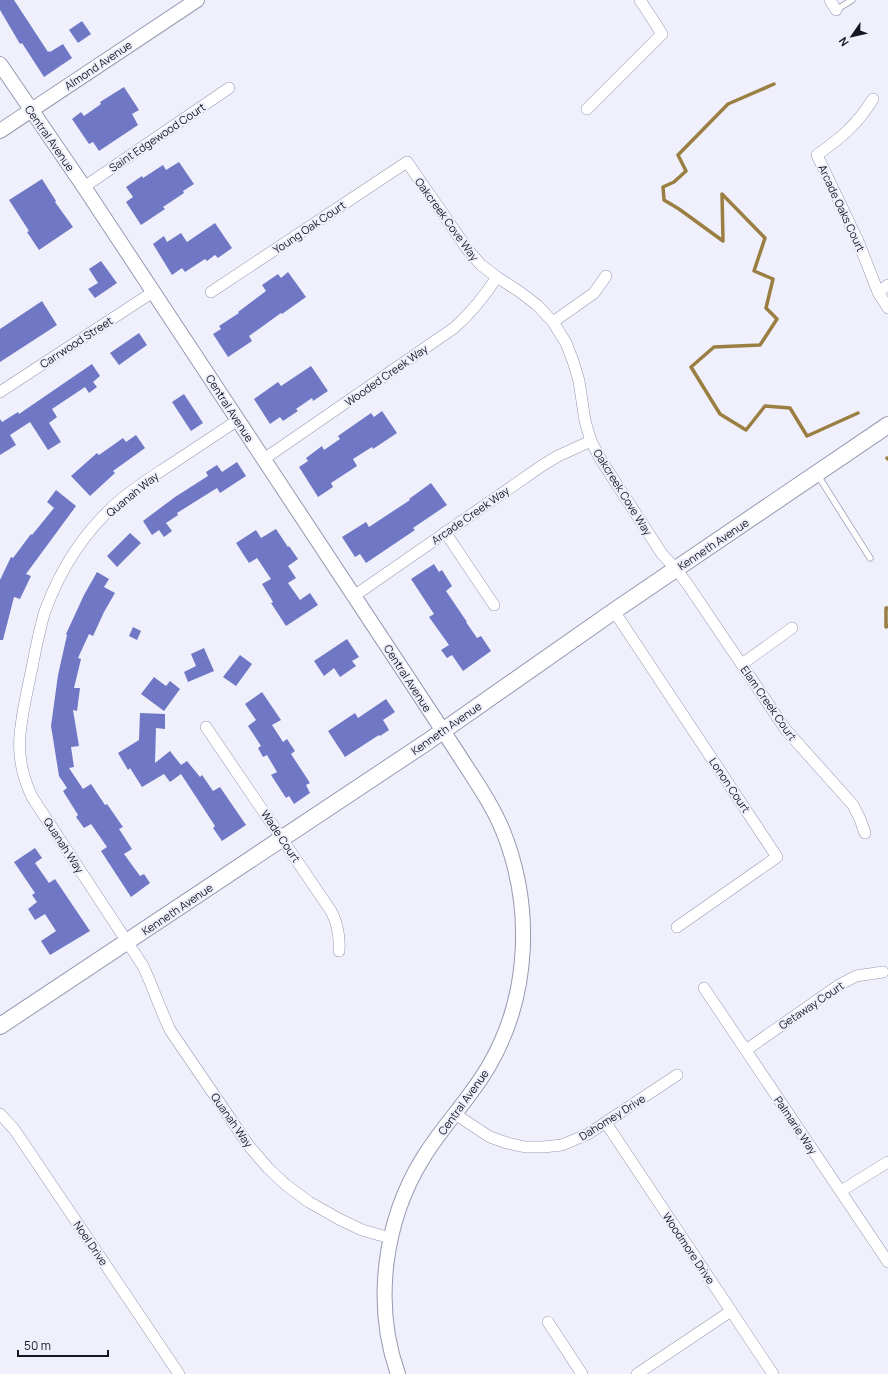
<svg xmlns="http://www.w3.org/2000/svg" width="888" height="1374" font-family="Manrope,sans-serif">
	<rect width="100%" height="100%" fill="#eff0fb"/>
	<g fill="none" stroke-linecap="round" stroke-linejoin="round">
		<g stroke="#9b7e42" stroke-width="3.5">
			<polyline points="774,84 728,104 678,155 686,171 674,182 663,187 664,200 679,209 723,241 722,194 765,238 754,271 773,279 766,308 777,319 760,345 714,347 691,367 720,414 746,430 765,406 790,408 807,436 858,413"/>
			<polyline points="887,458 888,459"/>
			<polyline points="888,608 886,608 886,627 888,626"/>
		</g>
	</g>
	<g fill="#7078c6">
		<polygon points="0,0 14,0 48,52 49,51 50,52 63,44 72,58 44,77 22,43 20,44 0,10"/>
		<polygon points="82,21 91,34 78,43 69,30"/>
		<polygon points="124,87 139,110 132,114 138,125 99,151 93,142 89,144 72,119 81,112 84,116 101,104 100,102"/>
		<polygon points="179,162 194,184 183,191 184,193 163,207 165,209 141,225 126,202 133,197 126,187 142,176 143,178 163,165 166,170"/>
		<polygon points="42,179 56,201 55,202 73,227 39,250 27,232 29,231 9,200"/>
		<polygon points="215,223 232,248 218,258 215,255 207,261 205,259 185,272 182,268 172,275 153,244 164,236 167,242 181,233 187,242"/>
		<polygon points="101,261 117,283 95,298 88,289 98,283 89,269"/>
		<polygon points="288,272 306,297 282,314 281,313 249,336 252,341 228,357 213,334 221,329 219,326 239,313 238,312 266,291 262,285 278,274 281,278"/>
		<polygon points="42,301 57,325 0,362 0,329"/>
		<polygon points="139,333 147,345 119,365 110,353"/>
		<polygon points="92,364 100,376 93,382 97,387 89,393 85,387 52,409 57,417 49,423 61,442 48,450 30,422 10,435 16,445 0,455 0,419 2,422 18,412 19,414"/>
		<polygon points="311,366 328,391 313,401 312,398 296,409 298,411 283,421 280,417 270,424 254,399 278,382 281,386"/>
		<polygon points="184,394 203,423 191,431 172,402"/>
		<polygon points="382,411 397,433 373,449 372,447 353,459 357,466 331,483 333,487 318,497 299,467 308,461 306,458 322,446 324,450 340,439 338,436 371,413 374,417"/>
		<polygon points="136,435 145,448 113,471 115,473 90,496 71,476 97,453 99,455 123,438 126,442"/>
		<polygon points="237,462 246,476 220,493 217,488 177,513 178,515 166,523 172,531 164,537 159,530 152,535 143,521 175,497 208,476 206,472 217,465 222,472"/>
		<polygon points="431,483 447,505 413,528 415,530 366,563 360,554 355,557 342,537 366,522 369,527 410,500 409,499"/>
		<polygon points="56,490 76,506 26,574 31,576 20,599 14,597 3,640 0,640 0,580 11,557 13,558 31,534 32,535 54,508 47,502"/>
		<polygon points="276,529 288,547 289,546 298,559 288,566 296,578 288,583 300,600 310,593 318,605 286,626 271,603 273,602 262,584 271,579 257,558 249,563 236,543 256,530 261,538"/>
		<polygon points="130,533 141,543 117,567 107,556"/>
		<polygon points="434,564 439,572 442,570 452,586 446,591 467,622 466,622 477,638 481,636 491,651 463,671 452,655 447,658 441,650 449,645 429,617 434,614 411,579"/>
		<polygon points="97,572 109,579 104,587 115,593 104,612 93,636 89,634 78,658 81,659 74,688 80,688 77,711 73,710 79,746 71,747 74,767 69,768 83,789 91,784 105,805 107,804 123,827 119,829 132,849 124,854 140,876 144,874 150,883 131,897 101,851 107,847 91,824 84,828 76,817 78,815 63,791 67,788 59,776 51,726 58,675 67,635 66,634 84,595"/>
		<polygon points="133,627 141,631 137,640 129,636"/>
		<polygon points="347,639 359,657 352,661 356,666 340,677 334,668 324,676 314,661"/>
		<polygon points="204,648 214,671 188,682 184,672 196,666 191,654"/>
		<polygon points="240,655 252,664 236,686 223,677"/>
		<polygon points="154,677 166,686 170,681 180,689 164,711 141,694"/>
		<polygon points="262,692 281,720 272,725 283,742 287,739 295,751 291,754 310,783 306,785 310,793 294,804 289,796 286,798 271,775 277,772 267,755 263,757 258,748 261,746 248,726 256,720 245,704"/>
		<polygon points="386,699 395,712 383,720 389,730 380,736 379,735 345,757 328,731 355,713 358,718"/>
		<polygon points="140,713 165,714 165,729 156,728 155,763 170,751 181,765 187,761 200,777 202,775 213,791 220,787 246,825 222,841 213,828 215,826 181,774 170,782 164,774 142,787 130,768 128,770 118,753 139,740"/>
		<polygon points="35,848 42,858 35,863 49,883 55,879 90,931 50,955 41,941 56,931 45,914 35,920 28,909 37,902 32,895 35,893 14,862"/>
	</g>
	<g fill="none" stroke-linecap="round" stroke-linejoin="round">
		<defs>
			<g id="service">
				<polyline points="836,10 852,0"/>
				<polyline points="817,474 870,558"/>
			</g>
			<g id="minor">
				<polyline points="830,0 836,10"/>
				<path d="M873 99C856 126 843 136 817 155L858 241 878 292 888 308"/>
				<polyline points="587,109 662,34 640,0"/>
				<polyline points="84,187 229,88"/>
				<polyline points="211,292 407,162 468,250 481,265 497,277 520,292 537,305 553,322 566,343 573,361 579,381 585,421 591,441 601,460 662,554 676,569 688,585 786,730 853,805 860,819 865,833"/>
				<polyline points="878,292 888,285"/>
				<polyline points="553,322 594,293 606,276"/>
				<polyline points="0,392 153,292"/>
				<path d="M238 420C215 435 193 450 170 465 152 477 134 488 118 502 85 531 60 570 45 611 38 634 34 659 29 682 20 726 12 755 32 797L143 966C153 987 160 1009 170 1030L249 1146 268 1168 286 1185 309 1202 339 1219 362 1230 390 1238"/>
				<path d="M264 459 454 328C471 313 484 297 497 277"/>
				<polyline points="445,532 494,605"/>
				<polyline points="354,596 543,465 558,456 591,441"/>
				<polyline points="614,611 777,857 677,927"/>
				<polyline points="742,664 792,628"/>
				<path d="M206 727 331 911C338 924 340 936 339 951"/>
				<polyline points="704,988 888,1262"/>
				<polyline points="746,1050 839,985 856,976 883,972"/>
				<polyline points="0,1114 14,1129 179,1374"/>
				<polyline points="455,1114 490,1137 507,1143 525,1147 543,1147 562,1145 588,1134 677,1075"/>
				<polyline points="606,1123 773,1374"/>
				<polyline points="841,1191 888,1162"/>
				<polyline points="548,1322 582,1374"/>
				<polyline points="637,1374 731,1311"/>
			</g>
			<g id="tertiary">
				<path d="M0 64 84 187 455 749C472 776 491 802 503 831 533 906 530 994 490 1064 471 1098 443 1125 423 1158 384 1221 373 1304 398 1374"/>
				<polyline points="0,131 197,0"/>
			</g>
			<polyline id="secondary" points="0,1026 427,742 614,611 888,425"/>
		</defs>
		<use href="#service" stroke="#9599b2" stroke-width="7"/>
		<use href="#minor" stroke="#9599b2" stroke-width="12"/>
		<use href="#tertiary" stroke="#9599b2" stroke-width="16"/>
		<use href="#secondary" stroke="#9599b2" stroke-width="18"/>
		<use href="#service" stroke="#fff" stroke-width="5.5"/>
		<use href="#minor" stroke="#fff" stroke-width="11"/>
		<use href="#tertiary" stroke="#fff" stroke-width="14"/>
		<use href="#secondary" stroke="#fff" stroke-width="16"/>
	</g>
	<g text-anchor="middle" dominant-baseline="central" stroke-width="4" stroke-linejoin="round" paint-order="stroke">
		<g font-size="11" fill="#151720" stroke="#eff0fb">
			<text transform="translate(98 65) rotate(-34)">Almond Avenue</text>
			<text transform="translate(157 137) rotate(-34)">Saint Edgewood Court</text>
			<text transform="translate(50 138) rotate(55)">Central Avenue</text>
			<text transform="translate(842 208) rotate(65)">Arcade Oaks Court</text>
			<text transform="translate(447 219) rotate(54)">Oakcreek Cove Way</text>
			<text transform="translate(309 227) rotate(-34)">Young Oak Court</text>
			<text transform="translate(76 342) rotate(-33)">Carrwood Street</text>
			<text transform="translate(386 375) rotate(-35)">Wooded Creek Way</text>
			<text transform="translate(230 408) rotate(57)">Central Avenue</text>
			<text transform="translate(623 492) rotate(58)">Oakcreek Cove Way</text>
			<text transform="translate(132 494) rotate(-39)">Quanah Way</text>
			<text transform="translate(470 515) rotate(-35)">Arcade Creek Way</text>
			<text transform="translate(713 544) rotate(-34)">Kenneth Avenue</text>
			<text transform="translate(408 678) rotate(57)">Central Avenue</text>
			<text transform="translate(769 703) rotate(55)">Elam Creek Court</text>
			<text transform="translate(446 728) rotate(-35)">Kenneth Avenue</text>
			<text transform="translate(730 785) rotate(56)">Lonon Court</text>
			<text transform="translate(281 836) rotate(56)">Wade Court</text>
			<text transform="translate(64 845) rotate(57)">Quanah Way</text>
			<text transform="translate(177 909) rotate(-34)">Kenneth Avenue</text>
			<text transform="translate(811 1005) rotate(-34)">Getaway Court</text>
			<text transform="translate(463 1102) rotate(-54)">Central Avenue</text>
			<text transform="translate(612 1117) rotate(-32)">Dahomey Drive</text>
			<text transform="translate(232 1120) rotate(55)">Quanah Way</text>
			<text transform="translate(796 1125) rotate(56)">Palmarie Way</text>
			<text transform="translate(91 1243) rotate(56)">Noel Drive</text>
			<text transform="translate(689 1248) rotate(56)">Woodmore Drive</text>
		</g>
	</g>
	<g transform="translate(852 36) rotate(236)" stroke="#eff0fb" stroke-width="3" paint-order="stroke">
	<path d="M0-3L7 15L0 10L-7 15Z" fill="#151720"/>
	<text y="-6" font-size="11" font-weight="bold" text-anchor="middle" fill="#151720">N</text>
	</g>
	<path d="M18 1350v6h90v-6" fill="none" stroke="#151720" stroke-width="2"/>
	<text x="24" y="1350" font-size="12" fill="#151720" stroke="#eff0fb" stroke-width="3" paint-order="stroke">50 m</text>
</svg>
